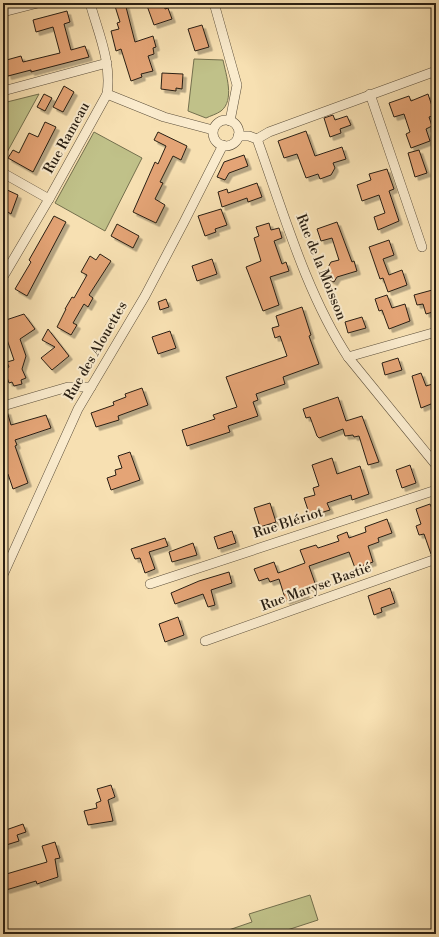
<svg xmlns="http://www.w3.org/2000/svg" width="439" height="937" font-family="'Libre Bodoni',serif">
	<defs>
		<filter id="shadow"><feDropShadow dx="3.5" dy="3.5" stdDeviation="0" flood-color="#0004"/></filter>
	</defs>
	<rect width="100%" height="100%" fill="#f7e0b2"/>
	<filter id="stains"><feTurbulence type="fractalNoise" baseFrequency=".005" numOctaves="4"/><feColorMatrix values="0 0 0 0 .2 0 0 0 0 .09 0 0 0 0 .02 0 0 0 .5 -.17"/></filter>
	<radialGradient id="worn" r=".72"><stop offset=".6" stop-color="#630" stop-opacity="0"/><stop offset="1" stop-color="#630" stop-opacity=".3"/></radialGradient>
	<g fill="#c0c189" stroke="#74704e">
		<path d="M194 59 223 60C226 75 235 100 221 111 217 114 210 116 206 118L188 111Z"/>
		<polygon points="39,94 5,156 3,155 3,103"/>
		<polygon points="94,132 142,158 105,231 55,203"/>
		<polygon points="310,895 318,920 275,934 217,934 252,922 249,914"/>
	</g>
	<g fill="#e4a476" stroke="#291f13" filter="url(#shadow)">
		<polygon points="114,3 125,3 135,42 153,36 156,47 153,48 154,54 148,56 153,71 141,74 142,77 131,81 121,49 116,51 111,31 119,29 117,23 120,22"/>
		<polygon points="146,3 164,3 165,9 168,8 172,19 154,25"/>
		<polygon points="67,11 70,22 64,24 71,50 85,46 89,57 31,72 31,70 8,76 3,61 21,56 23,62 60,53 53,27 36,32 33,20"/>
		<polygon points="202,25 209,47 195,51 188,29"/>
		<polygon points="162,73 183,74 182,89 176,88 176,91 161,89"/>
		<polygon points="64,86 74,92 63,112 53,107"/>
		<polygon points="44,94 52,98 45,111 37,107"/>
		<polygon points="428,94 435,115 429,117 432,126 426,129 430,141 411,148 406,134 410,132 404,114 394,117 389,103 409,96 411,101"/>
		<polygon points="333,115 335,120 347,116 351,125 340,129 341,133 330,137 324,118"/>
		<polygon points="45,122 56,127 33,172 8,158 13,150 19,153 29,133 38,137"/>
		<polygon points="306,131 315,156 342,147 346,159 333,163 335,168 331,175 320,179 318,174 306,178 297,154 284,158 278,141"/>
		<polygon points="158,132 187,146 181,160 173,156 160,182 163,183 155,199 165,205 156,223 133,212 155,162 158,164 166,146 154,140"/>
		<polygon points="419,150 427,173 415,177 408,153"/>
		<polygon points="244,155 248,166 229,173 225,180 217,177 224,162"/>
		<polygon points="387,169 394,189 389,191 399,221 378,230 374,217 385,213 379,195 362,201 357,185 371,180 369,174"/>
		<polygon points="257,183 262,197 248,202 247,198 222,207 218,192 227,189 228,193"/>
		<polygon points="3,188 18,195 11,214 3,209"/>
		<polygon points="221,209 227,225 215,229 216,232 205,236 198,216"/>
		<polygon points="54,216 66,222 27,296 15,289 31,262 29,260"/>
		<polygon points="337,222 352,262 354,261 357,271 337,277 334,282 323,276 331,262 339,260 332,238 321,241 317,229"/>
		<polygon points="269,223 271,230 279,228 282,238 274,241 282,264 286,262 289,271 270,277 279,305 263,311 246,267 261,261 254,238 259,236 256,227"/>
		<polygon points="117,224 139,236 133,248 111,236"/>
		<polygon points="389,240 394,255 383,259 389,275 402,270 407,285 388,292 383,278 380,279 369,247"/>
		<polygon points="100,254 111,261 89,295 93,298 88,307 84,304 73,323 77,325 71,335 57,327 66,309 65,309 72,297 74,298 87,275 81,272 90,256 96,260"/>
		<polygon points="212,259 217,274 197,281 192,266"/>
		<polygon points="436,289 436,311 426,314 423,304 417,305 414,295"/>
		<polygon points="387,295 392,308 405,304 410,321 389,329 382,310 379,311 375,299"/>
		<polygon points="166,299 169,307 160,310 158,302"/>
		<polygon points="302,307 311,335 309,336 319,364 283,377 285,384 256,394 258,400 253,402 258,416 228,426 230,432 187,446 182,430 215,419 213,415 237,407 226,377 287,356 280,336 275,338 272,328 279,326 276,316"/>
		<polygon points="24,314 35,329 20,339 26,356 22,369 26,378 21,380 22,384 14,386 12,382 9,383 4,369 9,367 7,362 14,360 3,328 3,321"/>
		<polygon points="362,317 366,328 348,333 345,322"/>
		<polygon points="48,329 69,356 52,370 41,358 55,347 42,340"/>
		<polygon points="170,331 176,348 158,354 152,337"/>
		<polygon points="398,358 402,370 385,375 382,363"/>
		<polygon points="421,373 426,386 436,383 436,402 421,408 412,376"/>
		<polygon points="142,388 148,405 118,416 119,420 96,427 91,413 114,405 113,402 126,397 125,394"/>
		<polygon points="338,397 346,421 362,416 379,462 368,465 359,436 354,437 353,435 345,436 343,429 319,438 317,436 310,417 306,418 303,409"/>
		<polygon points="7,411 11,425 46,415 51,428 15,440 17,445 15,446 28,483 13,489 8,474 3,476 3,412"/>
		<polygon points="130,452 140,480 111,490 107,478 116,475 115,470 122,468 118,456"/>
		<polygon points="332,458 337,474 360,466 369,494 352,500 351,495 327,503 330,510 310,516 304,498 315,495 313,488 319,486 312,465"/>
		<polygon points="410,465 416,483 402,488 396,470"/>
		<polygon points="270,503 276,522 260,527 254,508"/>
		<polygon points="430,504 433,511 436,510 436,553 431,554 424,534 419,535 416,526 421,524 416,509"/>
		<polygon points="387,519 392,533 378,538 379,542 368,546 373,562 355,568 349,552 309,566 316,586 304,590 306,594 286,601 279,579 270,582 268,578 259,581 254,569 274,562 278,573 305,563 300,550 316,545 318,548 339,541 337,536 347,532 349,538 366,532 365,527"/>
		<polygon points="232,531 236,543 218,549 214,537"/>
		<polygon points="165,538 168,546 149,552 155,569 145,573 140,558 135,559 131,549"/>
		<polygon points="193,543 197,555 172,562 169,552"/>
		<polygon points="229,572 232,583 211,590 215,605 208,607 203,594 175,604 171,593 199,581"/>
		<polygon points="390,588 395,603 381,608 382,612 374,615 368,596"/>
		<polygon points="178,617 184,635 165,642 159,624"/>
		<polygon points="111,785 115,797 108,800 113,821 88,825 84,811 97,808 96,803 101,801 97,789"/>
		<polygon points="23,824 26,832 17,835 19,841 3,846 3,831"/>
		<polygon points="55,842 60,858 55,859 58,877 37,884 36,881 6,890 3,875 47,862 42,846"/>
	</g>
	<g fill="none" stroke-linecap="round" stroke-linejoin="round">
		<defs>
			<g id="street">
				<polyline points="214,3 237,85 230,121"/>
				<polyline points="3,12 38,3"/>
				<polyline points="3,91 107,63"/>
				<polyline points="107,94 164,117 213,130"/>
				<polyline points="370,94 422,247"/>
				<circle cx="226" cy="133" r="13"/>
				<path d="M238 136H249L257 139C283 211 306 293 348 357L436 465"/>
				<polyline points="257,139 269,132 436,71"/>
				<polyline points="3,173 49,199"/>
				<path d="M3 277 49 199 107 94C112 63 98 32 90 3"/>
				<polyline points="348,357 436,332"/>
				<polyline points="3,406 68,387 91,387"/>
				<polyline points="3,575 78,409 145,296 184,222 223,145"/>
				<polyline points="150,584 436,490"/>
				<polyline points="205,641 436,559"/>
			</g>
		</defs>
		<use href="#street" stroke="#5c4f3b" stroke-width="10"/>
		<use href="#street" stroke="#faebcd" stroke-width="9"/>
	</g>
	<g text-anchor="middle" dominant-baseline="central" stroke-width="4" stroke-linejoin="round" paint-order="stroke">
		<g font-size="14" fill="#291f13" stroke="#faebcd">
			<text transform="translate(67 138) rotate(-61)">Rue Rameau</text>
			<text transform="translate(321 267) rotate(68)">Rue de la Moisson</text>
			<text transform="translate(96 351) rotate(-60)">Rue des Alouettes</text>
			<text transform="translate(288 523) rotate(-18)">Rue Blériot</text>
			<text transform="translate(316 587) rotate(-20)">Rue Maryse Bastié</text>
		</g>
	</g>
	<rect width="439" height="937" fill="none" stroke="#f7e0b2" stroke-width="16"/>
	<rect x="4" y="4" width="431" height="929" fill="none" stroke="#291f13" stroke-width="2"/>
	<rect x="8" y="8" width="423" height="921" fill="none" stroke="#291f13"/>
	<rect width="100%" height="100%" filter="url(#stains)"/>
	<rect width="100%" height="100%" fill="url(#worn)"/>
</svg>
